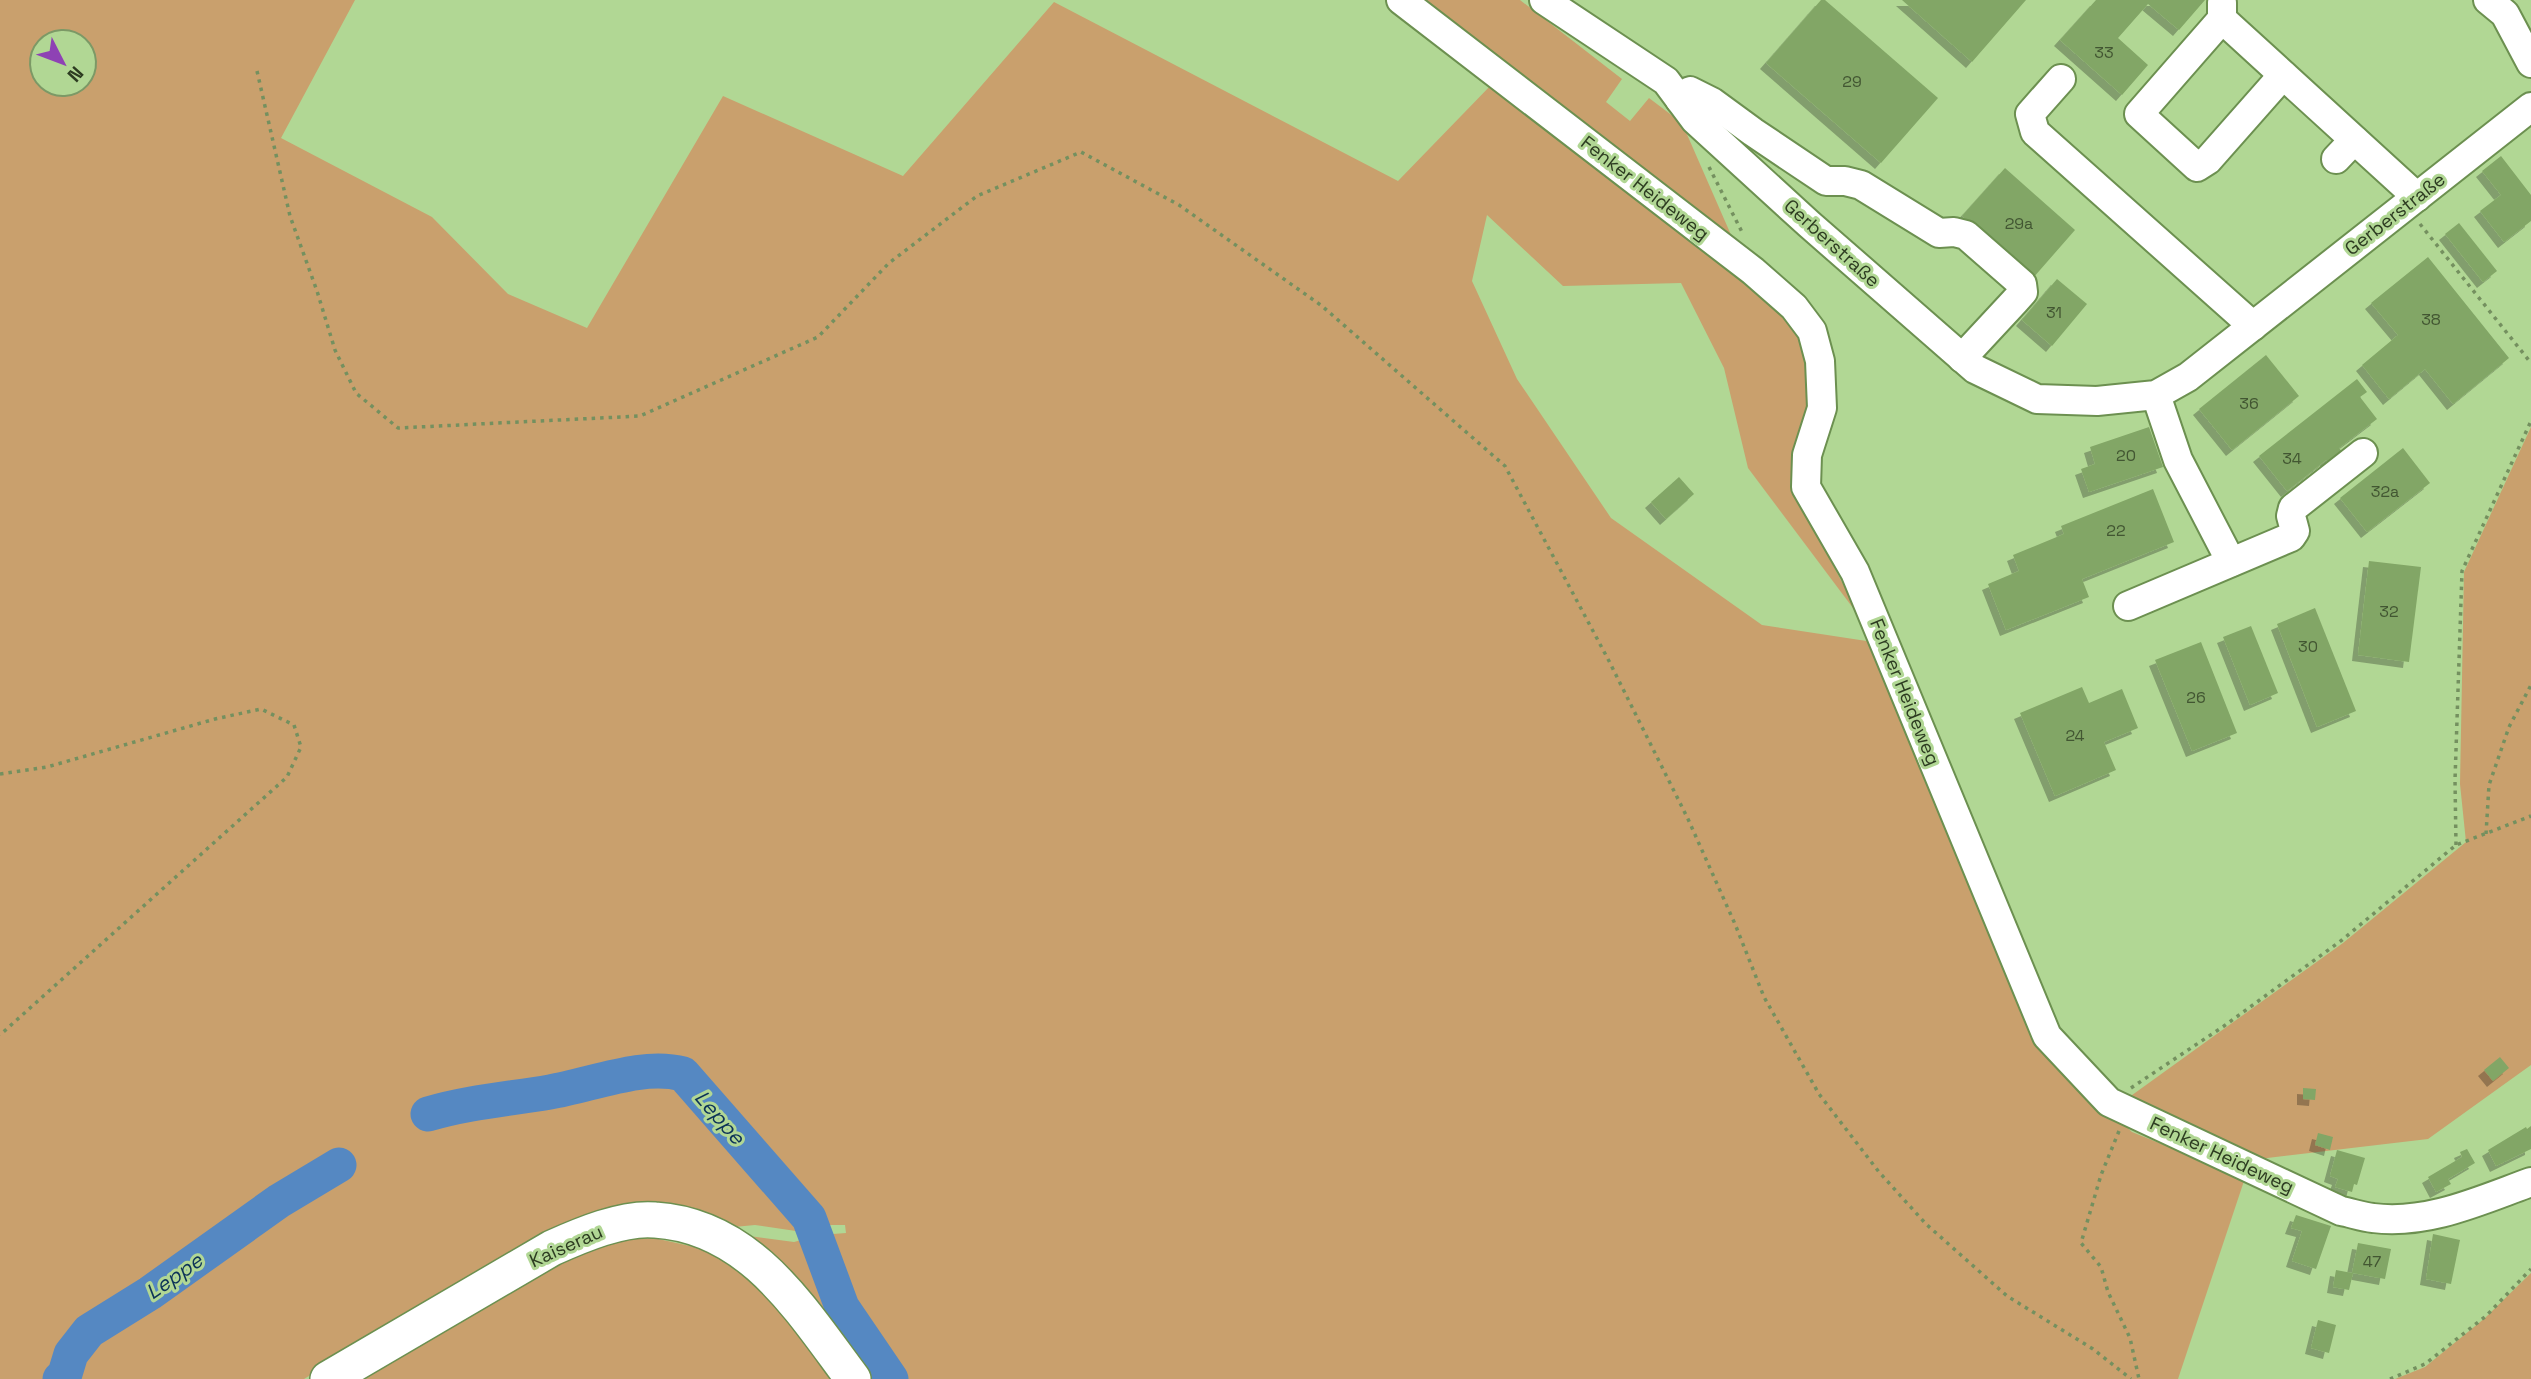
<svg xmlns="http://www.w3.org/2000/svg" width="2531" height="1379" font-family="'Space Grotesk',sans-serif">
	<defs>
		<filter id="shadow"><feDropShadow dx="-6" dy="6" stdDeviation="0" flood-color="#0004"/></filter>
	</defs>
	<rect width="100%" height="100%" fill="#b1d794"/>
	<g fill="#c9a06d" fill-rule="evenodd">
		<path d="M0 0H355L281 138 432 217 508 294 587 328 723 96 903 176 1054 2 1398 181 1494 82 1748 276 1797 326 1811 390 1790 484 1862 620 1748 468 1724 368 1681 283 1563 286 1487 215 1472 281 1517 379 1611 518 1762 625 1873 642 2040 1039 2101 1104 2132 1132 2245 1178 2178 1379H867L771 1255 749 1236 794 1242 820 1235 846 1233 845 1225H815L796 1231 755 1225 734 1227 698 1212 420 1310 304 1379H0ZM42 42H84V84H42Z"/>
		<polygon points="1416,0 1520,0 1622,79 1606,102 1630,121 1649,98 1682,123 1735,244"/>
		<polygon points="2531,427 2531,1065 2428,1139 2259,1159 2128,1098 2343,943 2466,842 2460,784 2464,572"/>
		<polygon points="654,1238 708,1250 750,1275 835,1379 354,1379 574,1253 618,1240"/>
		<polygon points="2531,1273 2531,1379 2395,1379 2425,1367 2485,1318"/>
	</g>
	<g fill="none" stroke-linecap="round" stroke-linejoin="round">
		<g stroke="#5588c2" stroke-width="35">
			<path d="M428 1114C468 1102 509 1099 550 1092 592 1085 642 1063 683 1074L809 1218 842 1307 891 1379"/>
			<polyline points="60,1379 64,1377 71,1354 89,1331 150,1293 279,1201 339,1165"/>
		</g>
	</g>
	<g fill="#82a666" filter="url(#shadow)">
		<polygon points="1821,0 1825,0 1938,98 1881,163 1766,63"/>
		<polygon points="1902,0 2026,0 1972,62"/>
		<polygon points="2096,0 2205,0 2179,30 2148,4 2118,38 2148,65 2122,95 2060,40"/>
		<polygon points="2501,156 2531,195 2531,221 2504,242 2480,211 2501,195 2482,171"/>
		<polygon points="2005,168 2075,230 2033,278 1962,216"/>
		<polygon points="2459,223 2497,271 2483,282 2445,234"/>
		<polygon points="2428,257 2509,358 2453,404 2425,369 2389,399 2362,365 2398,335 2371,303"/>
		<polygon points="2057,279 2087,304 2052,346 2022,320"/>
		<polygon points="2266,355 2299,396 2232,450 2199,409"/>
		<polygon points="2357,379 2367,392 2360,397 2377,419 2339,448 2346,457 2332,468 2326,460 2287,491 2259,456"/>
		<polygon points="2149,427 2163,467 2089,492 2081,469 2095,464 2090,447"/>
		<polygon points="2403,448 2430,483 2367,532 2340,498"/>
		<polygon points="1679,477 1694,494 1666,519 1651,502"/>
		<polygon points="2153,489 2174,542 2082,579 2089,597 2006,630 1988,584 2019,571 2013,555 2064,534 2061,526"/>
		<polygon points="2369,561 2421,567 2409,662 2358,655"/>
		<polygon points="2315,608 2356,711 2317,727 2277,624"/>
		<polygon points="2251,626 2278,693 2250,705 2223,637"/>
		<polygon points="2201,642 2237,733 2192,751 2155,660"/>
		<polygon points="2082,687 2089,703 2122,689 2138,728 2104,742 2116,770 2055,796 2020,713"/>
		<polygon points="2500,1057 2509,1068 2493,1081 2484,1070"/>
		<polygon points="2303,1088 2316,1089 2315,1100 2303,1099"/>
		<polygon points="2531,1126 2531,1149 2496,1166 2488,1150 2526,1127 2527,1129"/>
		<polygon points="2318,1133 2333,1137 2330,1150 2315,1145"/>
		<polygon points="2467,1149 2475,1163 2448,1179 2451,1184 2436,1192 2428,1177 2462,1157 2460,1152"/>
		<polygon points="2337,1150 2365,1158 2357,1185 2354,1184 2352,1192 2335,1187 2338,1179 2330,1176"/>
		<polygon points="2296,1215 2331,1226 2316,1269 2292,1261 2302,1231 2291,1228"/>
		<polygon points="2433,1234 2460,1240 2451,1284 2426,1279"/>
		<polygon points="2358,1243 2391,1249 2385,1279 2353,1273 2349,1290 2333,1287 2336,1270 2352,1273"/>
		<polygon points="2318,1320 2336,1325 2329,1353 2311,1348"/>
	</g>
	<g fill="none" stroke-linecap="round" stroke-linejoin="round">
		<defs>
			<g id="minor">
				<path d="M1401 0 1753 271 1794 307 1812 331 1820 361 1822 408 1807 455 1806 487 1855 572 2047 1036 2109 1102 2341 1211C2352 1213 2362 1217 2373 1218 2428 1225 2481 1200 2531 1182"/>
				<polyline points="1544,0 1666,81 1695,120 1809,224 1975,369 2037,399 2097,401 2156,395 2188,377 2531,107"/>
				<polyline points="2488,0 2505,14 2531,63"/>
				<polyline points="2222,3 2222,19 2417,197"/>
				<polyline points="2222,19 2139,114 2197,167 2208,160 2283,75"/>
				<polyline points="2061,79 2030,114 2035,132 2253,326"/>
				<polyline points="1680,100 1690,91 1712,102 1753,132 1826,181 1845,181 1861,185 1939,233 1954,232 1966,235 2022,284 2023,292 2015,301 1962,358"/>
				<polyline points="2336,159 2354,140"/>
				<polyline points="2156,395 2178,460 2231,562"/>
				<polyline points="2128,606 2291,537 2295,531 2291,516 2293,508 2363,453"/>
			</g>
			<path id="major" d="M328 1379 552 1248C581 1235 623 1217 655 1220 751 1226 801 1310 853 1379"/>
		</defs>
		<use href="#minor" stroke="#6c9050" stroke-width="32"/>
		<use href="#major" stroke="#6c9050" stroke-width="38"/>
		<g stroke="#74905f" stroke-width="3.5" stroke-dasharray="3.5 5" stroke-linecap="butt">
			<polyline points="257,71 290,216 317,291 335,350 356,393 398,428 640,416 818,337 889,263 977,196 1081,152 1179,205 1322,306 1505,466 1609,661 1688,819 1735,924 1764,997 1819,1094 1879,1172 1926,1224 2007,1296 2093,1349 2131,1379"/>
			<polyline points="1709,167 1742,232"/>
			<polyline points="2420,224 2531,363"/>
			<polyline points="0,774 47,767 215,719 261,709 294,725 301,747 287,777 0,1035"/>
			<polyline points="2486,834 2489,785 2509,727 2531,685"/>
			<polyline points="2456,845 2455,780 2462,571 2531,421"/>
			<polyline points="2131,1088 2224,1026 2342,940 2456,845 2531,816"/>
			<polyline points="2119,1131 2101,1175 2081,1243 2101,1267 2108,1292 2130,1338 2139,1379"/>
			<polyline points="2390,1379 2425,1364 2486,1316 2531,1269"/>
		</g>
		<use href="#minor" stroke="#fff" stroke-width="28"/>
		<use href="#major" stroke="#fff" stroke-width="35"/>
	</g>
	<g text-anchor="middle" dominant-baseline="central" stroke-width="6" stroke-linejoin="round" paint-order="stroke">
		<g font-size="16" fill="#425632">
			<text x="2104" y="52">33</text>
			<text x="1852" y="81">29</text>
			<text x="2019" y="223">29a</text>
			<text x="2054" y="312">31</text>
			<text x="2431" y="319">38</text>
			<text x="2249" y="403">36</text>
			<text x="2126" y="455">20</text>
			<text x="2292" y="458">34</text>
			<text x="2385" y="491">32a</text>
			<text x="2116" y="530">22</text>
			<text x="2389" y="611">32</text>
			<text x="2308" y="646">30</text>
			<text x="2196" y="697">26</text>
			<text x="2075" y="735">24</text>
			<text x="2372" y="1261">47</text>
		</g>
		<g font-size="19" fill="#2d3c21" stroke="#b1d794">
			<text transform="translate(1645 188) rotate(38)">Fenker Heideweg</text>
			<text transform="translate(2395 214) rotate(-38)">Gerberstraße</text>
			<text transform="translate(1832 243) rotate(42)">Gerberstraße</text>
			<text transform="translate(1905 692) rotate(68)">Fenker Heideweg</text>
			<text transform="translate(2222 1155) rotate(25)">Fenker Heideweg</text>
			<text transform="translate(566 1246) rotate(-24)">Kaiserau</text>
		</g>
		<g font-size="21" font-style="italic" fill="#0c3258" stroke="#b1d794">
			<text transform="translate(720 1117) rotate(49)">Leppe</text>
			<text transform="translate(174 1276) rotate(-35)">Leppe</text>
		</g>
	</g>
	<g transform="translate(63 63) rotate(132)"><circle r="33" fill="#b1d794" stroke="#7c9966" stroke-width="2"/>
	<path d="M0-5L12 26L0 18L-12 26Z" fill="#8e42b4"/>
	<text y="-10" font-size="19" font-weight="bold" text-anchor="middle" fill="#2d3c21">N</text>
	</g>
</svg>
